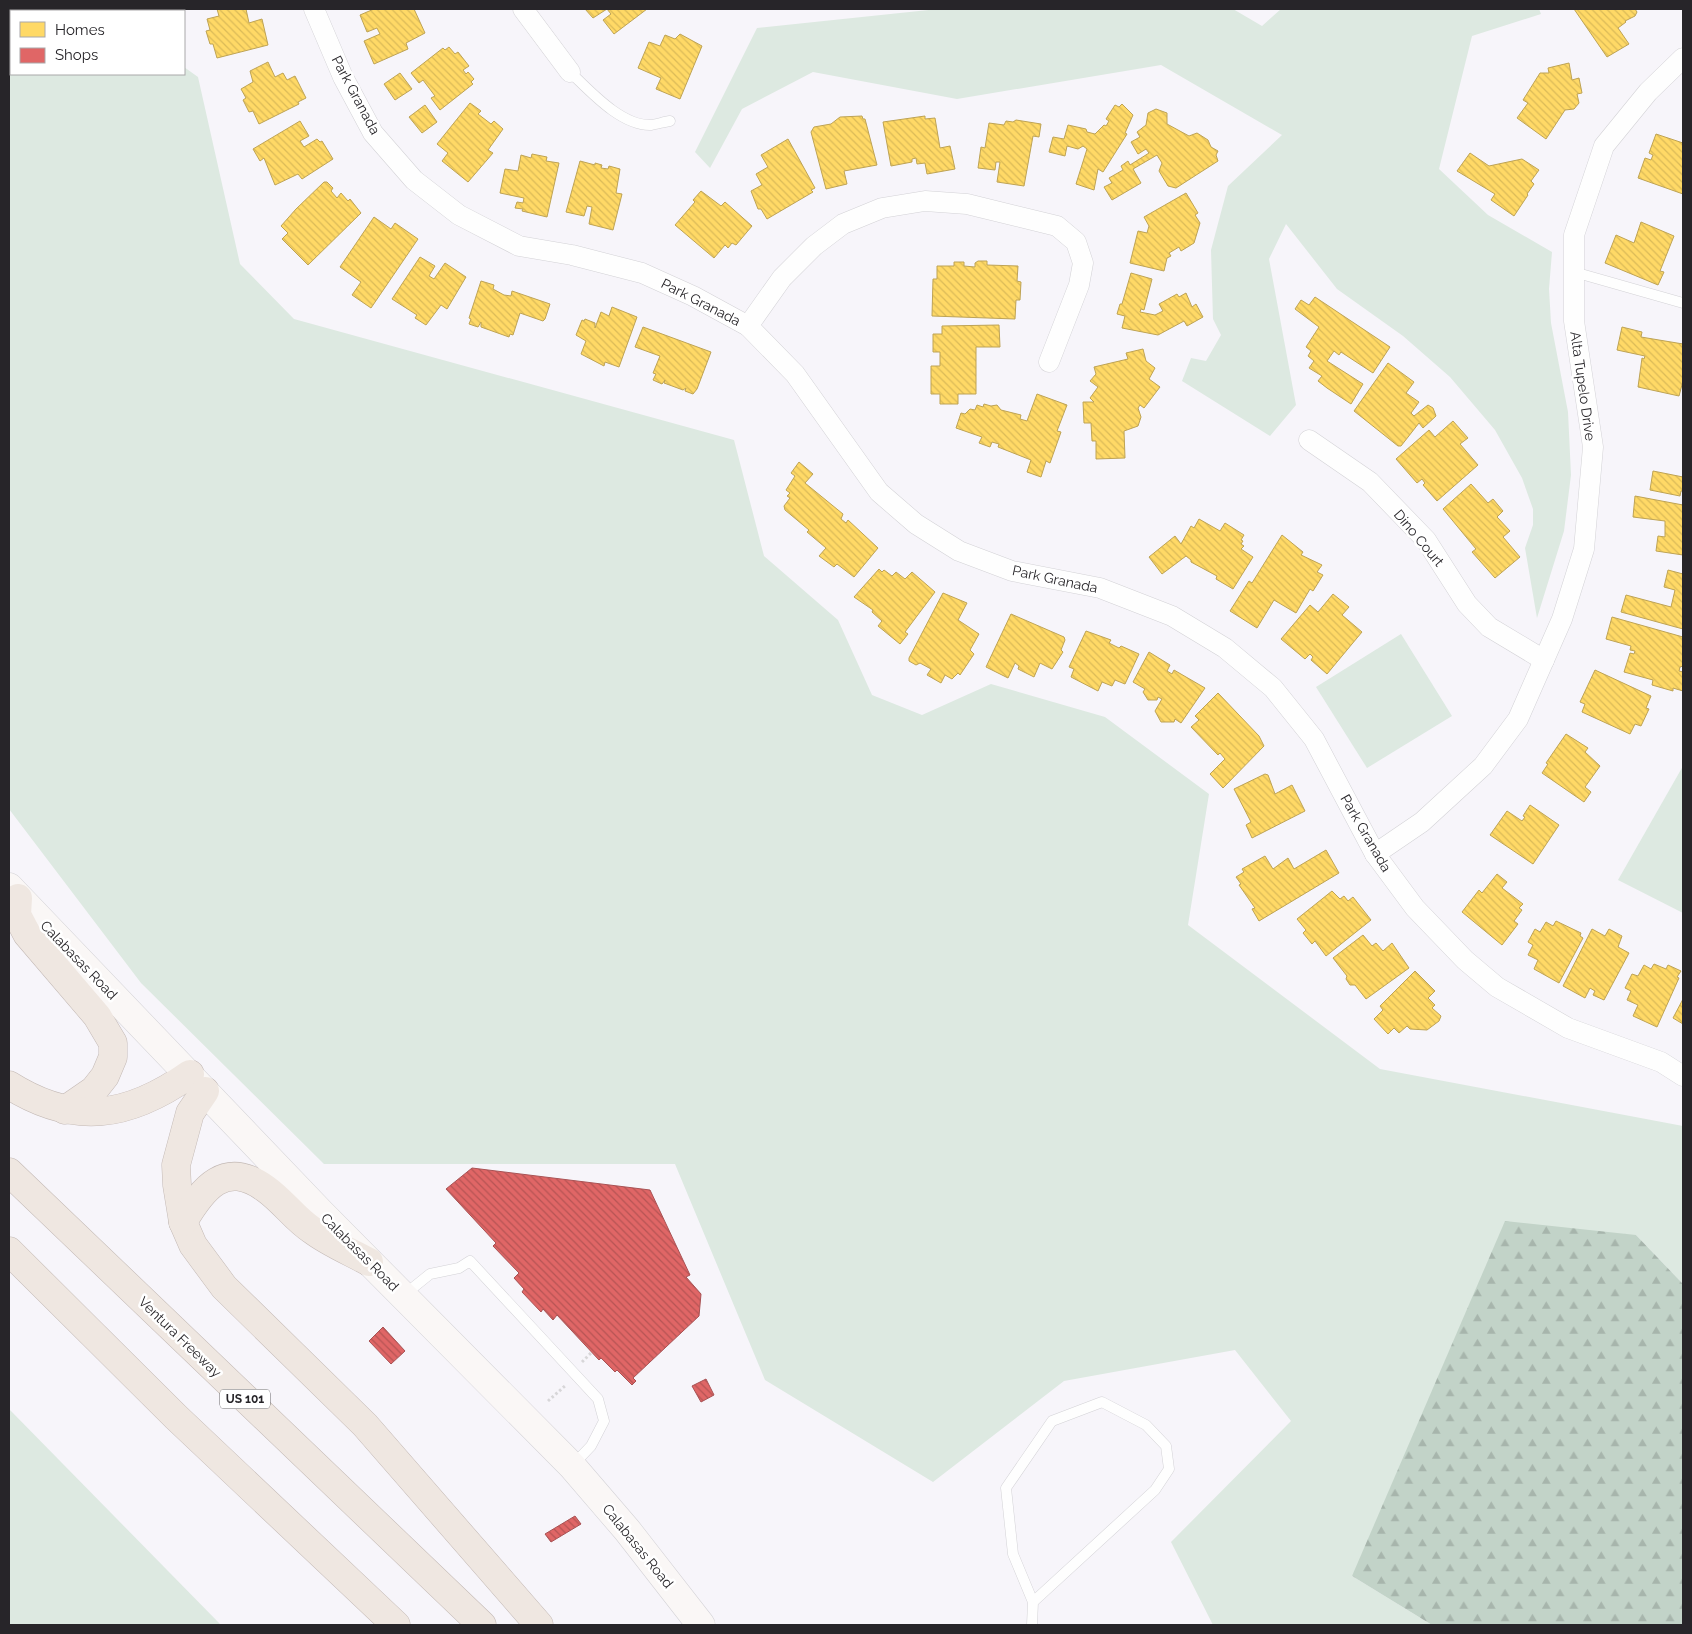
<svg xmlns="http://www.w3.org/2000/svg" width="1692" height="1634" font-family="Raleway,sans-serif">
	<defs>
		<pattern id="forest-firs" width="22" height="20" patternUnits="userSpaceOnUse" patternTransform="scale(1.25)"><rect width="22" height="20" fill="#c2d3c8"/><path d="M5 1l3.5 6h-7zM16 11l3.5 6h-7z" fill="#a7b5ac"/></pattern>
		<pattern id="homes-back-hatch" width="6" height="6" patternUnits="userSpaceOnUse" patternTransform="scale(1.25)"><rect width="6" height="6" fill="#ffd966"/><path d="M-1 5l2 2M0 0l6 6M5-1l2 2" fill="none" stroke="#dbba58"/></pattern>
		<pattern id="shops-back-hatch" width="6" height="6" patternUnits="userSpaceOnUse" patternTransform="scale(1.25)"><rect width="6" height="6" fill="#e06666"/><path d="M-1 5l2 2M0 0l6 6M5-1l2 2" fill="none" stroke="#b65454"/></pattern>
	</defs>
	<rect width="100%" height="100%" fill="#f7f5fa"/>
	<g fill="#dde9e1">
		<polygon points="9,9 103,9 107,11 11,11 11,74 184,74 184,67 198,77 240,264 294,319 734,440 764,556 838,620 872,695 922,715 991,684 1105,717 1209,794 1188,925 1380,1069 1683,1126 1683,1284 1636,1235 1352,1576 1432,1625 1213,1625 1171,1542 1291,1421 1235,1350 1064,1381 933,1482 765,1380 675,1164 324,1164 141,983 9,809"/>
		<polygon points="938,9 1233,9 1262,26 1281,9 1539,9 1541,14 1472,36 1439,169 1488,215 1552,252 1549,289 1551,323 1568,412 1571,475 1564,531 1537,618 1525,548 1533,525 1533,509 1522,478 1495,430 1450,377 1403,336 1337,289 1286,224 1269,259 1296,405 1270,436 1182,381 1191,358 1206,361 1221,335 1213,319 1211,250 1228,186 1282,135 1161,65 957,99 813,72 742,109 710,168 695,152 757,28"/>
		<polygon points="1401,634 1452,716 1367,768 1316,687"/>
		<polygon points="1683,766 1683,913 1618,880"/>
		<polygon points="9,1409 221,1625 9,1625"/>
	</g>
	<polygon fill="url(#forest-firs)" points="1505,1221 1636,1235 1683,1284 1683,1625 1432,1625 1352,1576"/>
	<g fill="url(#homes-back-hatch)" stroke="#bea354">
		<polygon points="217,9 246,9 249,23 262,19 268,45 217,58 213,44 210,44 206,31 210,30 207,19 219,16"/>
		<polygon points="374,9 414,9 425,33 406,43 408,49 374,64 364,41 380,34 377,28 367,32 360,15"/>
		<polygon points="585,9 647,9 614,34 603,20 611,14 607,9 593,18"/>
		<polygon points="1574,9 1635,9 1637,12 1635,16 1625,21 1626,22 1618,28 1629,44 1607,57"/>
		<polygon points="680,34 702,46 680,99 656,89 661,78 638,68 649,42 660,46 665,35 675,39"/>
		<polygon points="449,47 455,54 458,52 469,66 463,70 466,74 468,72 474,79 471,82 473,84 440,110 431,98 435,96 423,80 419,83 411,73 443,48 445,50"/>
		<polygon points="268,62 275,77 283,73 287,80 295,76 306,98 298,102 299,104 259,124 253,111 249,112 243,100 246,98 241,89 253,82 250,71"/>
		<polygon points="1569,63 1572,80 1579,78 1582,93 1577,94 1579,103 1574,109 1565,110 1546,139 1517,118 1528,103 1523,100 1540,73 1549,73 1548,68"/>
		<polygon points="400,73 412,89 395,100 384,84"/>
		<polygon points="470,103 481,111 478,114 491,124 494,121 503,129 488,150 493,153 468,182 442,161 448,153 437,144"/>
		<polygon points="1122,104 1133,115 1125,133 1127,134 1103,172 1098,169 1094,190 1076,184 1087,149 1083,146 1078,149 1067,146 1065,156 1049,152 1053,137 1064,139 1068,125 1086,129 1087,132 1095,134 1104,125 1106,126 1109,121 1106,119 1115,105 1119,107"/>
		<polygon points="425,105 437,122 422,133 409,117"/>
		<polygon points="1156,109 1167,113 1167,124 1189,136 1197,133 1208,140 1211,147 1218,151 1216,155 1218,161 1176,188 1168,186 1159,171 1162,163 1157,155 1133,169 1141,183 1112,200 1104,187 1112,183 1109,178 1123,170 1121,166 1128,161 1130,165 1149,153 1146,149 1138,154 1131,142 1140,137 1137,132 1146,125 1148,113"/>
		<polygon points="862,116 863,119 865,119 877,165 844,171 847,184 826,189 811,132 814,127 831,124 840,117"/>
		<polygon points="925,116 925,119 935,118 940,148 950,146 955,169 927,174 925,163 917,164 916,158 912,159 912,162 891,166 883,122"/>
		<polygon points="1016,120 1041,124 1039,137 1033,136 1024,186 997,182 1000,162 996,162 995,170 978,168 981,147 985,148 989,123 1004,125 1006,121 1013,122"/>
		<polygon points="300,121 309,136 300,141 304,147 317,139 320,142 322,141 333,159 302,179 298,174 275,185 264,158 260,161 253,149"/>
		<polygon points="1656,134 1683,143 1683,194 1638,178 1645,158 1651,160 1653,155 1649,153"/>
		<polygon points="788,139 815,188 811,190 813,192 767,219 761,209 758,209 751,191 762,185 756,174 768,167 761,155"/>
		<polygon points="1470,153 1489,166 1522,159 1539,170 1531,181 1534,184 1527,194 1528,195 1514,216 1491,200 1495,194 1457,171"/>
		<polygon points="532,154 547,157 546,161 559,163 547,217 522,211 523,209 515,208 517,202 523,203 524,198 500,193 505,169 518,171 521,155 531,158"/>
		<polygon points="580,161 595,165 595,163 602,165 601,168 608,169 609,166 620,169 616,193 622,194 613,230 589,224 592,207 587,206 584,216 566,212"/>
		<polygon points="324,182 327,182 333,188 331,191 337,198 341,193 348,201 350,199 361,213 308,265 282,239 288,233 281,226 296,209"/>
		<polygon points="701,191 721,206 725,202 752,226 736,245 732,243 728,248 725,245 714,258 675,225 695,202 693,200"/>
		<polygon points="1186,193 1198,213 1195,215 1200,223 1194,243 1181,251 1179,247 1169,253 1171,256 1167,258 1164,271 1130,263 1138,231 1147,233 1149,226 1144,217"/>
		<polygon points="374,217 391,229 395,223 418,239 371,308 352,295 361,282 340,267"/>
		<polygon points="1641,222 1674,236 1660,271 1664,272 1658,285 1605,263 1616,235 1634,243"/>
		<polygon points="420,257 435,266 429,276 434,279 445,263 466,277 447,309 441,305 426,325 415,318 417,315 392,299"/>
		<polygon points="978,261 987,261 987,265 1018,266 1017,281 1021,282 1020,300 1016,300 1015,319 932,316 933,279 937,279 937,266 954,266 954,262 964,262 964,266 975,267 975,263"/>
		<polygon points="1131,273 1152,279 1144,310 1141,309 1140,312 1155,315 1163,311 1159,304 1177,294 1179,297 1186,293 1192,307 1196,304 1203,317 1187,326 1184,321 1158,335 1122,328 1125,316 1117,314 1120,304 1122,304"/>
		<polygon points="481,281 494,285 493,289 504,295 511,296 512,291 550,304 545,319 543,321 520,313 513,335 510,334 509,337 481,327 481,322 478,327 469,324 471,319 469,318"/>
		<polygon points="1315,297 1390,347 1373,373 1341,352 1339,355 1334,351 1327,361 1363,384 1351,404 1327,388 1318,381 1322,376 1309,368 1314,361 1308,356 1311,351 1306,347 1319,327 1295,309 1301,300 1309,305"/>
		<polygon points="612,307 637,317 619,367 605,362 604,366 581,354 586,341 576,335 582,320 584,321 585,319 595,323 595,328 601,312 609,316"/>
		<polygon points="999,325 1000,347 976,347 976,394 958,394 958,404 940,404 940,394 931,394 931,366 940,366 940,352 933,352 933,334 942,334 942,326"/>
		<polygon points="643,327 711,352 697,389 693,394 685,391 686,388 683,390 664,383 665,380 662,384 653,380 656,374 653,373 660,356 635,347"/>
		<polygon points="1622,327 1642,332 1641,337 1683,344 1683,381 1679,396 1638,387 1642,358 1644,359 1645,356 1617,350"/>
		<polygon points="1143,349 1146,361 1155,368 1149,379 1160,387 1144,408 1140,405 1138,408 1141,417 1138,426 1124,431 1125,458 1096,459 1096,441 1092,441 1091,423 1084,423 1083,402 1094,402 1090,398 1098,387 1090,381 1096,374 1094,367 1128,359 1126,353"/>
		<polygon points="1388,363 1414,382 1406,393 1419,402 1411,413 1414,416 1428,405 1433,408 1436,416 1423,428 1419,423 1401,446 1398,446 1354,411"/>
		<polygon points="1037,394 1067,405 1057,431 1061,432 1050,463 1046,461 1041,477 1027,472 1031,460 998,447 999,444 992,442 990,447 979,443 982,437 956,428 961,413 965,414 970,409 975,410 977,405 983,407 984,404 991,406 997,405 1001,410 1021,415 1020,419 1027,421"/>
		<polygon points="1453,421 1468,438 1460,444 1478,465 1437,501 1423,485 1425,483 1422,479 1417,483 1396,459 1429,430 1435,437"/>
		<polygon points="799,462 813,474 805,483 843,514 841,519 846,523 848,520 878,548 854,577 837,564 834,567 819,556 826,548 807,532 809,530 785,510 784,506 790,498 787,496 790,493 786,490 795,476 791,473"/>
		<polygon points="1653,471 1683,477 1683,491 1681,491 1680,496 1650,490"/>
		<polygon points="1471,484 1488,503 1493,499 1503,511 1497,517 1510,531 1503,537 1520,557 1495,578 1472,552 1476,549 1443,509"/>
		<polygon points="1635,496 1683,505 1683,555 1656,551 1658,536 1665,537 1665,521 1633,517"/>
		<polygon points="1199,519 1220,531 1225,523 1244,535 1241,540 1243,541 1241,544 1244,546 1241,549 1253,557 1233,589 1216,579 1217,576 1191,562 1191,560 1186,556 1162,574 1149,557 1175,536 1181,544 1191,526 1194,528"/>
		<polygon points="1282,535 1303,552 1301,555 1322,565 1317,572 1323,575 1313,591 1310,589 1296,613 1274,600 1257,628 1230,611 1249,581 1252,583"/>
		<polygon points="879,569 882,572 884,570 892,576 896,572 905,579 912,572 935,592 905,632 908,634 900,644 878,626 882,621 872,612 873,610 854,597"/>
		<polygon points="1668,570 1683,574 1683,629 1621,612 1626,595 1671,607 1675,590 1664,587"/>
		<polygon points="943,593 967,603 958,620 979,634 970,650 974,654 960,675 958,673 952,679 945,675 941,683 927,675 931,669 920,663 916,665 909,661 909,658"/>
		<polygon points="1333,594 1349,607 1342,615 1362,632 1327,674 1311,660 1313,657 1310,654 1305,659 1281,639 1310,605 1318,612"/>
		<polygon points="1011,614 1064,637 1065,640 1061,650 1063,652 1052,669 1040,663 1034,677 1018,669 1019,666 1015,663 1008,678 986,667"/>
		<polygon points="1612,617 1683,637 1683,666 1680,667 1679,671 1683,672 1683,691 1673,688 1673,691 1652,685 1653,680 1624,672 1630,653 1634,654 1635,651 1630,650 1631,646 1606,639"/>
		<polygon points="1086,631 1111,640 1109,643 1119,648 1121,646 1139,654 1125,684 1115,680 1112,686 1102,682 1098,691 1071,677 1074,669 1069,667"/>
		<polygon points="1149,652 1170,665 1167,671 1172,674 1174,670 1205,688 1181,723 1175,719 1174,722 1161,722 1155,711 1162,699 1158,697 1157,700 1148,700 1143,692 1145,689 1133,682"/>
		<polygon points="1595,670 1651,696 1646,708 1649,709 1641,726 1635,724 1630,734 1582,712 1585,704 1580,702"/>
		<polygon points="1218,693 1259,736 1264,746 1223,788 1210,774 1225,759 1220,753 1218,755 1191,727 1199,720 1195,716"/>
		<polygon points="1566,734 1588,748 1585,752 1600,766 1585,787 1591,792 1584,802 1542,773 1548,764 1546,763"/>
		<polygon points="1265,774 1268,775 1275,794 1292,785 1305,811 1252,838 1246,825 1251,822 1234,789"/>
		<polygon points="1530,805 1559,825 1533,864 1490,835 1507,811 1522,821 1525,817 1523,816"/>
		<polygon points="1326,850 1339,873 1259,921 1252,909 1255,908 1239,885 1241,884 1236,877 1244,872 1242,869 1265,856 1273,869 1288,858 1294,869"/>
		<polygon points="1497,874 1507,882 1502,888 1523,904 1519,908 1522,910 1514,921 1518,924 1502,945 1462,912 1479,890 1482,893"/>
		<polygon points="1332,891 1340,899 1344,896 1348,901 1353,897 1371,920 1326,956 1315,941 1312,944 1303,933 1306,930 1297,919"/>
		<polygon points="1556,921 1581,933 1580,936 1583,938 1559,983 1534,969 1538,960 1528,955 1533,945 1528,942 1535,929 1540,932 1546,922 1553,926"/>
		<polygon points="1592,929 1605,936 1609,929 1622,936 1618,947 1629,953 1604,1000 1593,995 1595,991 1590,988 1585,998 1563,986"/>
		<polygon points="1363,935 1372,946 1376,943 1383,951 1392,943 1409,968 1366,999 1355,985 1350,985 1346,979 1347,976 1333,958"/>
		<polygon points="1654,964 1666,969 1668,965 1681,971 1677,977 1679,978 1657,1027 1633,1016 1638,1005 1627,1000 1631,991 1625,988 1632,974 1638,976 1644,965 1651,969"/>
		<polygon points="1415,971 1435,991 1428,998 1435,1005 1432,1008 1441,1016 1439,1021 1427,1030 1410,1029 1407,1026 1399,1033 1394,1028 1388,1034 1374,1019 1383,1010 1380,1006"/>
		<polygon points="1683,999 1683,1024 1673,1018"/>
	</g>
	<g fill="url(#shops-back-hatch)" stroke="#a85254">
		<polygon points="472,1168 650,1190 690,1275 686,1277 701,1294 699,1316 633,1378 636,1381 632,1385 617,1370 615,1372 601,1358 599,1360 557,1315 553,1320 543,1309 541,1312 522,1292 524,1289 514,1278 519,1273 493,1246 496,1243 446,1189"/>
		<polygon points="383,1327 405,1351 391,1364 369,1341"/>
		<polygon points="706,1379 714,1395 701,1402 692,1386"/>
		<polygon points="575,1516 581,1524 551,1542 545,1534"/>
	</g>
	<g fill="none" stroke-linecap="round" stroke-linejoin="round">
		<defs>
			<g id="service">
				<path d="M570 72C590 91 621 126 651 125 657 124 664 122 670 121"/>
				<polyline points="1574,272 1683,303"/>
				<polyline points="404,1295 430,1274 459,1268 470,1261 598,1399 604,1421 591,1446 572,1466"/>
				<polyline points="1032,1625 1033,1602 1013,1554 1006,1488 1052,1421 1102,1402 1146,1425 1166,1446 1169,1469 1155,1490 1033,1602"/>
			</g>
			<g id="minor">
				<polyline points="314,9 343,77 373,133 414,180 459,215 519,246 572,255 642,273 693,296 748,326 795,374 879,492 916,524 959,551 1012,571 1100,588 1172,616 1225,648 1273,688 1314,739 1375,854 1415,908 1465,960 1497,987 1568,1028 1661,1062 1683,1076"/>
				<polyline points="523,9 570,72"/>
				<polyline points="748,326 782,278 814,246 843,224 882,208 925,201 967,204 1057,226 1076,242 1083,263 1079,285 1049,362"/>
				<polyline points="1309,440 1370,482 1426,540 1467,604 1489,627 1544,660"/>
				<polyline points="1375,854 1422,822 1483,766 1518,719 1562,619 1584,549 1593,447 1574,321 1574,235 1604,146 1648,92 1683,58"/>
			</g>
			<polyline id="secondary" points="9,887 321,1213 572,1466 627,1530 701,1625"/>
			<g id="motorway">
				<polyline points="18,898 17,915 27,934 97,1016 113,1043 113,1057 105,1076 94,1090 65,1110"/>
				<path d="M9 1085C74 1126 128 1118 190 1074"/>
				<polyline points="205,1091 190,1113 176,1165 177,1185 183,1222 193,1245 224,1287 365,1425 539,1625"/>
				<polyline points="9,1172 482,1625"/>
				<path d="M183 1222C203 1188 225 1159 266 1189 283 1201 295 1219 312 1230 329 1243 351 1252 369 1262"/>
				<polyline points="9,1251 176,1417 396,1625"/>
			</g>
		</defs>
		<use href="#service" stroke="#d3d2d6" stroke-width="11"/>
		<use href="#minor" stroke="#d3d2d6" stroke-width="21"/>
		<use href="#secondary" stroke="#d3d2d6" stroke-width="29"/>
		<use href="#motorway" stroke="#c3b9b5" stroke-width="29"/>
		<g stroke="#d7d6d8" stroke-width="3" stroke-dasharray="2.5 2.5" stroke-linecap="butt">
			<polyline points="582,1362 592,1352"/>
			<polyline points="548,1401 566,1385"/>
		</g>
		<use href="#service" stroke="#fefefe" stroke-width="10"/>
		<use href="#minor" stroke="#fefefe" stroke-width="20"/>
		<use href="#secondary" stroke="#faf7f6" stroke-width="28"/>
		<use href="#motorway" stroke="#efe7e1" stroke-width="28"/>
	</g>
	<g text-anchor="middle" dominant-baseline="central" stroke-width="5" stroke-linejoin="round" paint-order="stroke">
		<rect fill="#fff" stroke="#686669" stroke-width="1" x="220" y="1389.5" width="50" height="19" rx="4"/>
		<g font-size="12" font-weight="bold" fill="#272529">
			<text x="245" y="1399">US 101</text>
		</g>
		<g font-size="14" fill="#272529" stroke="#fff">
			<text transform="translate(356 95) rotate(62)">Park Granada</text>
			<text transform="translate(701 302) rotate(27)">Park Granada</text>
			<text transform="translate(1583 386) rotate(82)">Alta Tupelo Drive</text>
			<text transform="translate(1419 538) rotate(50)">Dino Court</text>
			<text transform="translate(1055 579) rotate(12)">Park Granada</text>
			<text transform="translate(1366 833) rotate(60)">Park Granada</text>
			<text transform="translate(79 960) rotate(46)">Calabasas Road</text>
			<text transform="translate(360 1252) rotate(45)">Calabasas Road</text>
			<text transform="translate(180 1337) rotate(44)">Ventura Freeway</text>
			<text transform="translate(638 1546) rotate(51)">Calabasas Road</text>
		</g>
	</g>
	<rect width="1692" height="1634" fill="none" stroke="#272529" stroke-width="20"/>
	<rect x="10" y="10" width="175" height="65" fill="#ffffff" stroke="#a9a8a9"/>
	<rect x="20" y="22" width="25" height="15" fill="#ffd966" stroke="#a9a8a9"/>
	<text x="55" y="35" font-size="15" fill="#272529">Homes</text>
	<rect x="20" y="48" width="25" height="15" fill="#e06666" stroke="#a9a8a9"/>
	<text x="55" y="60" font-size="15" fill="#272529">Shops</text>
</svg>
